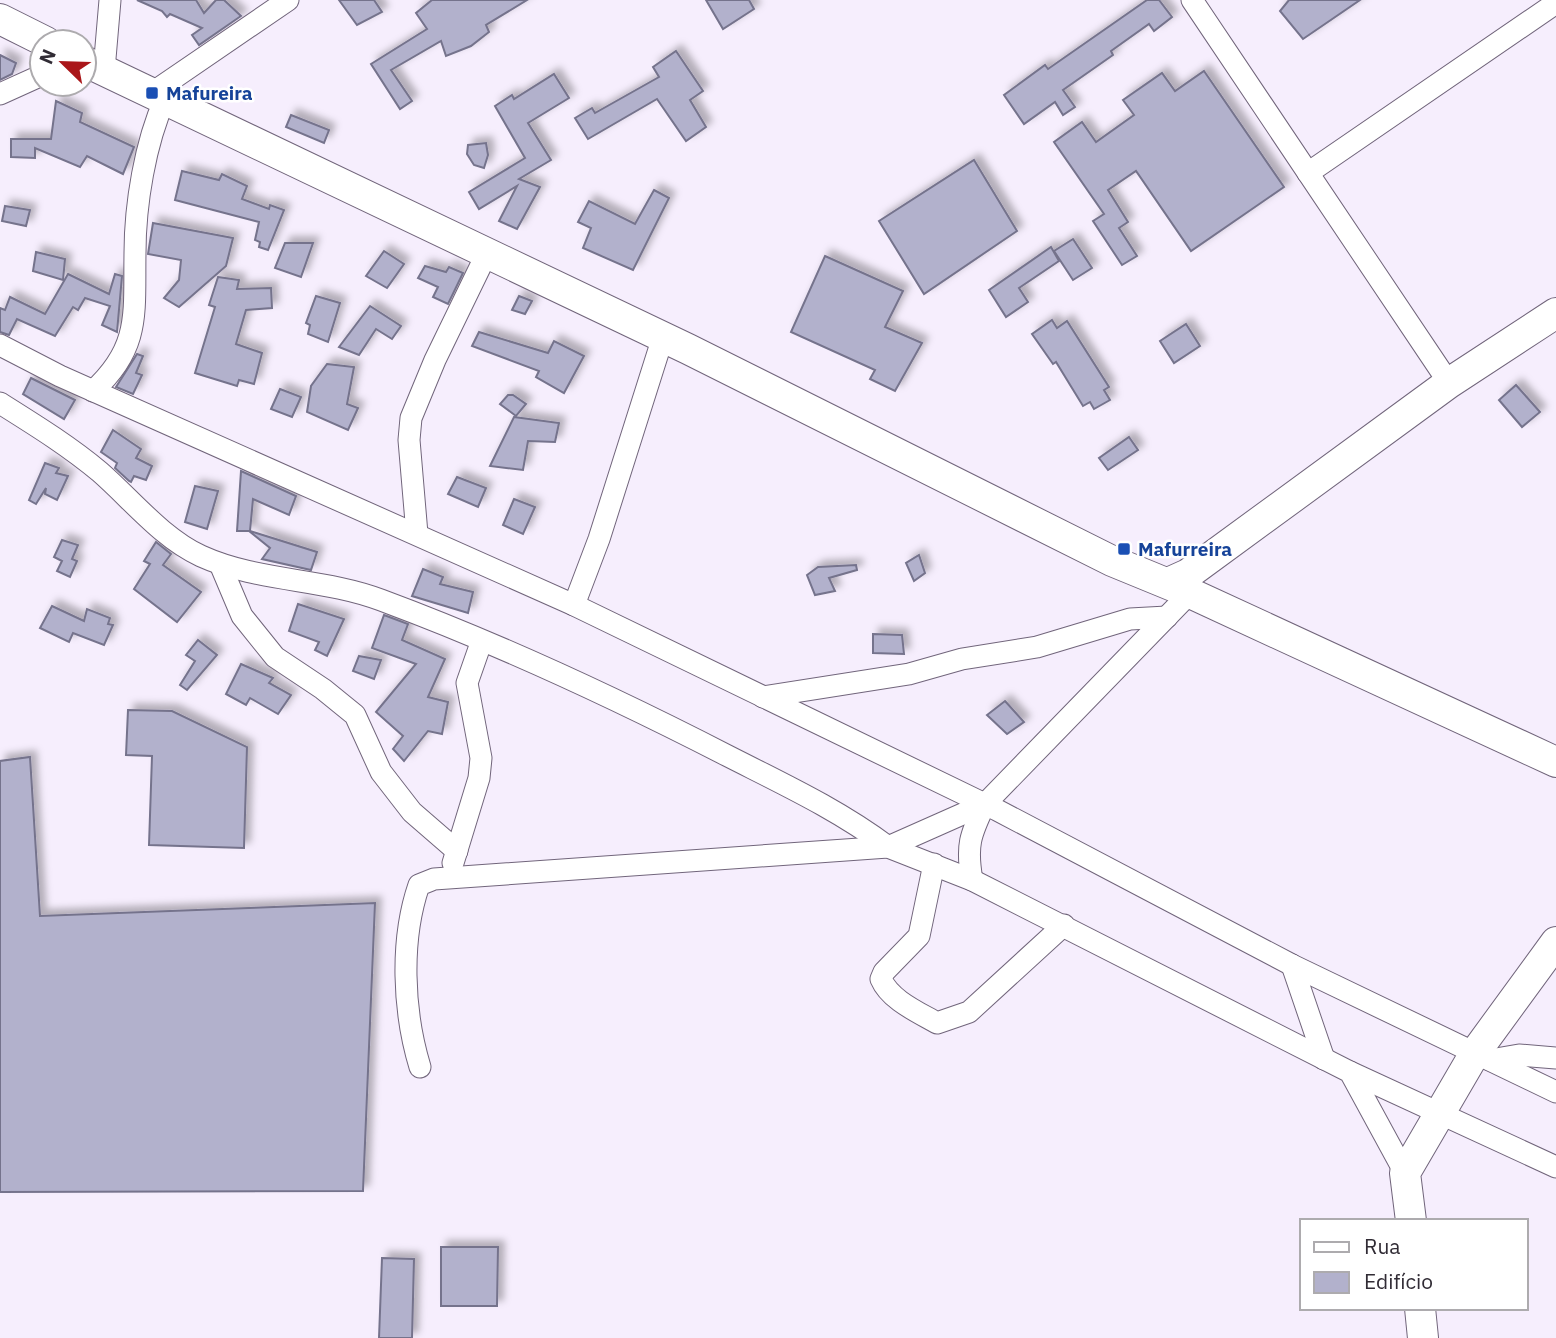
<svg xmlns="http://www.w3.org/2000/svg" width="1556" height="1338" font-family="'IBM Plex Sans',sans-serif">
	<defs>
		<filter id="shadow"><feDropShadow dx="6" dy="-6" stdDeviation="3.5" flood-color="#0004"/></filter>
	</defs>
	<rect width="100%" height="100%" fill="#f6eefd"/>
	<g fill="#b2b1cc" stroke="#75738c" stroke-width="2" filter="url(#shadow)">
		<polygon points="137,0 196,0 204,13 216,0 224,0 241,16 199,45 192,35 202,28 170,14 167,17 162,11"/>
		<polygon points="339,0 374,0 382,12 357,25"/>
		<polygon points="432,0 527,0 486,25 489,32 471,46 446,56 441,41 391,70 412,101 400,109 371,64 427,29 416,13"/>
		<polygon points="706,0 749,0 754,9 723,29"/>
		<polygon points="1147,0 1159,0 1172,17 1154,31 1149,24 1111,51 1113,55 1063,90 1075,107 1063,115 1055,102 1024,124 1004,95 1045,65 1048,69"/>
		<polygon points="1289,0 1360,0 1303,39 1280,11"/>
		<polygon points="676,51 703,91 690,100 706,127 686,141 657,99 588,139 575,118 592,108 595,113 659,77 653,67"/>
		<polygon points="0,55 16,63 12,74 0,80"/>
		<polygon points="1204,71 1284,187 1191,251 1136,171 1108,190 1128,222 1119,228 1137,256 1122,265 1093,221 1104,214 1054,142 1082,122 1096,142 1134,115 1123,100 1162,73 1175,91"/>
		<polygon points="554,74 569,98 528,123 551,160 519,179 540,187 517,229 499,221 517,186 479,209 469,192 525,158 495,106 512,95 514,99"/>
		<polygon points="56,101 82,113 80,122 134,147 123,174 87,156 80,167 35,148 35,158 11,157 11,139 51,139"/>
		<polygon points="291,115 329,130 324,143 286,127"/>
		<polygon points="486,143 488,155 484,168 474,165 467,154 468,145"/>
		<polygon points="974,160 1017,231 924,294 879,221"/>
		<polygon points="182,171 219,180 222,174 247,186 242,199 269,209 270,205 284,210 268,250 259,247 260,242 255,240 259,222 175,200"/>
		<polygon points="654,190 669,198 633,270 583,248 591,228 578,222 589,201 635,224"/>
		<polygon points="5,206 30,210 26,226 2,221"/>
		<polygon points="153,223 233,238 226,266 179,307 164,298 179,280 181,260 148,254"/>
		<polygon points="1073,239 1092,268 1073,280 1054,251"/>
		<polygon points="285,243 313,243 301,277 275,268"/>
		<polygon points="1051,247 1059,261 1019,288 1028,302 1006,317 989,290"/>
		<polygon points="384,251 404,264 387,288 366,276"/>
		<polygon points="36,252 65,259 63,280 33,271"/>
		<polygon points="825,256 903,291 885,327 922,343 895,391 870,379 875,370 791,332"/>
		<polygon points="425,266 446,272 449,267 463,273 448,304 433,297 438,287 418,278"/>
		<polygon points="68,274 109,294 115,274 122,276 117,332 102,325 110,306 85,298 78,310 73,307 55,336 17,319 9,335 0,332 0,308 5,310 10,297 45,314"/>
		<polygon points="218,277 239,280 237,289 271,288 272,308 246,310 236,344 262,353 254,384 239,380 237,386 195,373 215,307 209,305"/>
		<polygon points="316,296 340,303 328,342 308,334 310,325 306,323"/>
		<polygon points="519,296 532,301 525,314 512,310"/>
		<polygon points="370,306 401,326 392,339 376,329 359,355 339,347"/>
		<polygon points="1052,320 1057,328 1067,321 1109,387 1104,390 1110,400 1094,409 1090,402 1083,406 1056,362 1053,364 1032,334"/>
		<polygon points="1186,324 1200,346 1174,363 1160,341"/>
		<polygon points="479,332 548,353 554,341 584,356 564,393 536,377 539,371 472,346"/>
		<polygon points="137,354 143,356 136,373 142,375 133,394 116,387"/>
		<polygon points="327,364 354,367 347,404 358,408 348,430 307,412 311,386"/>
		<polygon points="31,378 75,400 64,419 23,394"/>
		<polygon points="1516,385 1540,412 1522,427 1499,400"/>
		<polygon points="280,389 301,397 292,417 271,409"/>
		<polygon points="508,395 513,395 526,404 516,416 500,404"/>
		<polygon points="514,417 559,423 555,442 528,441 523,470 490,466"/>
		<polygon points="113,430 141,449 136,458 152,466 146,480 134,476 131,482 129,481 115,468 117,463 101,452"/>
		<polygon points="1129,437 1138,450 1108,470 1099,458"/>
		<polygon points="45,463 59,468 56,473 68,476 57,500 45,494 46,488 36,504 29,500"/>
		<polygon points="241,471 296,496 289,515 253,499 250,531 317,552 311,570 262,559 270,548 249,531 237,531"/>
		<polygon points="457,477 486,488 478,507 448,494"/>
		<polygon points="195,486 218,491 207,529 185,522"/>
		<polygon points="514,499 535,507 523,534 503,525"/>
		<polygon points="62,540 78,545 72,559 77,561 70,577 57,571 62,561 54,557"/>
		<polygon points="156,542 171,554 163,565 201,592 177,622 134,589 150,564 144,561"/>
		<polygon points="919,555 925,573 914,581 906,563"/>
		<polygon points="856,565 857,570 829,578 835,591 815,595 807,575 818,567"/>
		<polygon points="423,569 443,577 440,584 473,592 468,613 412,596"/>
		<polygon points="298,604 344,619 327,656 315,650 319,642 289,631"/>
		<polygon points="52,606 84,621 87,609 110,618 108,624 113,625 104,645 73,633 69,642 40,628"/>
		<polygon points="384,615 408,624 402,640 445,659 428,697 448,702 442,734 428,731 404,761 393,749 403,736 376,712 416,664 372,648"/>
		<polygon points="873,634 902,635 904,654 873,653"/>
		<polygon points="198,640 217,655 187,690 180,685 195,661 186,655"/>
		<polygon points="359,656 381,660 374,679 353,671"/>
		<polygon points="241,664 273,678 269,683 291,695 278,714 250,698 246,705 226,694"/>
		<polygon points="1005,701 1024,722 1007,734 987,715"/>
		<polygon points="128,710 172,711 247,747 244,848 149,845 152,756 126,755"/>
		<polygon points="30,757 40,916 375,903 363,1191 0,1192 0,761"/>
		<polygon points="441,1247 498,1247 497,1306 441,1306"/>
		<polygon points="382,1258 414,1259 412,1338 379,1338"/>
	</g>
	<g fill="none" stroke-linecap="round" stroke-linejoin="round">
		<defs>
			<g id="minor">
				<polyline points="1192,0 1449,383"/>
				<polyline points="104,70 110,0"/>
				<polyline points="152,93 288,0"/>
				<polyline points="0,94 42,75"/>
				<polyline points="1308,173 1556,3"/>
				<polyline points="0,345 60,376 574,605 997,810 1292,965 1556,1092"/>
				<path d="M93 391C141 347 134 313 135 253 135 205 145 143 165 99"/>
				<path d="M0 403C35 425 69 446 100 472 132 500 162 538 201 556 258 582 323 578 381 600 497 643 617 699 728 756 783 784 839 810 888 847L985 804"/>
				<polyline points="417,534 409,440 411,418 435,360 487,253"/>
				<polyline points="220,564 242,616 275,657 323,689 355,715 381,772 412,812 457,851"/>
				<polyline points="574,605 599,539 663,337"/>
				<polyline points="763,697 909,674 962,659 1037,647 1130,619 1167,617"/>
				<polyline points="453,863 479,778 481,758 467,683 481,643"/>
				<path d="M934 864 919 936 884 972 881 979C890 1000 918 1012 937 1023L969 1012 1064 925"/>
				<path d="M972 880C966 846 970 835 985 804L1190 593"/>
				<polyline points="1292,965 1324,1059"/>
				<polyline points="1490,1060 1519,1055 1556,1058"/>
				<path d="M420 1067C403 1011 400 940 419 885L434 879 888 847 972 880 1350 1072 1405 1173"/>
				<polyline points="1350,1072 1556,1167"/>
			</g>
			<g id="secondary">
				<polyline points="0,19 46,42"/>
				<polyline points="84,61 688,349 1112,561 1190,593 1556,762"/>
				<polyline points="1168,583 1188,574 1449,383 1556,313"/>
				<polyline points="1411,1221 1405,1173 1475,1053 1556,942"/>
				<polyline points="1420,1308 1423,1338"/>
			</g>
		</defs>
		<use href="#minor" stroke="#71657b" stroke-width="23"/>
		<use href="#secondary" stroke="#71657b" stroke-width="32"/>
		<use href="#minor" stroke="#fff" stroke-width="21"/>
		<use href="#secondary" stroke="#fff" stroke-width="30"/>
	</g>
	<g fill="#1a4fb4" stroke="#fff" stroke-width="2.5">
		<rect x="145" y="86" width="14" height="14" rx="3.5"/>
		<rect x="1117" y="542" width="14" height="14" rx="3.5"/>
	</g>
	<g text-anchor="middle" dominant-baseline="central" stroke-width="5" stroke-linejoin="round" paint-order="stroke">
		<g font-size="19" font-weight="bold" fill="#164399" stroke="#fff" text-anchor="start">
			<text x="166" y="93">Mafureira</text>
			<text x="1138" y="549">Mafurreira</text>
		</g>
	</g>
	<rect x="1300" y="1219" width="228" height="91" fill="#ffffff" stroke="#adabae" stroke-width="2"/>
	<rect x="1314" y="1242" width="35" height="10" fill="#ffffff" stroke="#adabae" stroke-width="2"/>
	<text x="1364" y="1254" font-size="21" fill="#312c35">Rua</text>
	<rect x="1314" y="1272" width="35" height="21" fill="#b2b1cc" stroke="#adabae" stroke-width="2"/>
	<text x="1364" y="1289" font-size="21" fill="#312c35">Edifício</text>
	<g transform="translate(63 63) rotate(293)"><circle r="33" fill="#ffffff" stroke="#adabae" stroke-width="2"/>
	<path d="M0-5L12 26L0 18L-12 26Z" fill="#aa1619"/>
	<text y="-10" font-size="19" font-weight="bold" text-anchor="middle" fill="#312c35">N</text>
	</g>
</svg>
